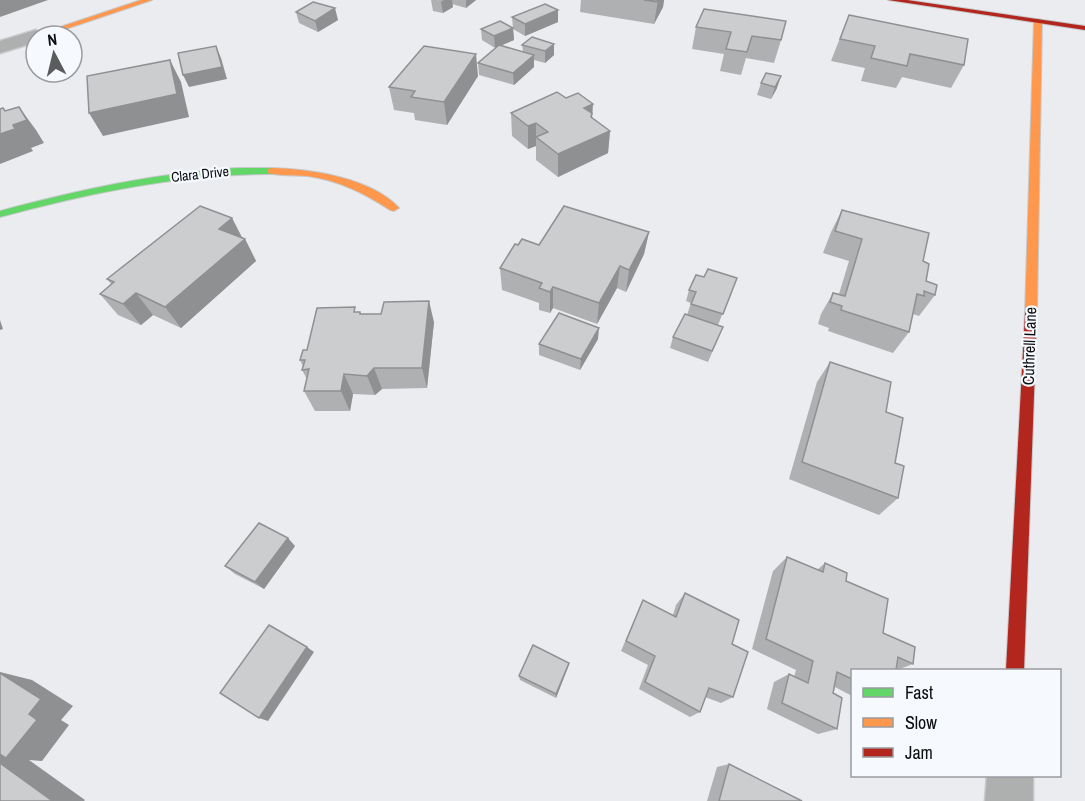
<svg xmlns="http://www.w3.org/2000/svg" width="1085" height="801" font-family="'Archivo Narrow',sans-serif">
	<rect width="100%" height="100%" fill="#eaecef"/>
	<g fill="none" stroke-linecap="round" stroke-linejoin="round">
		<defs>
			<g id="street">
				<polygon points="36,30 46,36 36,36 36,42 0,53 0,41"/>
				<polygon points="987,776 1033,776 1033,801 985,801"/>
			</g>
			<path id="fast" d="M237 168H272L277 171 272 174C178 174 90 193 0 217V211C78 190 156 173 237 168Z"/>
			<g id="slow">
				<polygon points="141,0 152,0 45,36 36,36 36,38 33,36"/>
				<polygon points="1038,19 1042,21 1037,313 1031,318 1025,313 1034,21"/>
				<path d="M272 168C311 169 372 178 399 208L394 211 390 210C364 193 338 180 307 176 294 175 281 176 268 173V169Z"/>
			</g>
			<g id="jam">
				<polygon points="888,0 907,0 1085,26 1085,30"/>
				<polygon points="1031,308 1037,313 1024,670 1006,670 1025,313"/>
			</g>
		</defs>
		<use href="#street" stroke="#c7c8ca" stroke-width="3"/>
		<use href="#fast" stroke="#c7c8ca" stroke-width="2"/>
		<use href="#slow" stroke="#c7c8ca" stroke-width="2"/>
		<use href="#jam" stroke="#c7c8ca" stroke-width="2"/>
		<use href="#street" fill="#aeafaf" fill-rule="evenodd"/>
		<use href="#fast" fill="#63d668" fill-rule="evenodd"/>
		<use href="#slow" fill="#ff974d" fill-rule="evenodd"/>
		<use href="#jam" fill="#b3261e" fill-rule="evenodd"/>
	</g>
	<g fill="#afb0b2">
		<polygon points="431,0 476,0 466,8 452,4 453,7 443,13 433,11"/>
		<polygon points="581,0 664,0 663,7 654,24 580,12"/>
		<polygon points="296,12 338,20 318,32 299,23"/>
		<polygon points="849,15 964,65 951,88 902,77 896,88 861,81 865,68 831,61"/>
		<polygon points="512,17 558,22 525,36 513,29 514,40 500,46 523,52 522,45 532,37 554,55 545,63 534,60 534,67 514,85 479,75 478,63 497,47 495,48 482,40 481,29 513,28"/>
		<polygon points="696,27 781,40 774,63 746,58 741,75 720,71 724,54 692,49"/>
		<polygon points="766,73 777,88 771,99 757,95 761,83"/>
		<polygon points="478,76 447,125 415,120 414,113 394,110 389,87"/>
		<polygon points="511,113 592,118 610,131 608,153 558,177 536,160 536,146 528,149 512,136"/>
		<polygon points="842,210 923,261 926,281 935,295 919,316 913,314 909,332 893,353 828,331 829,328 818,324 821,314 833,293 839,294 849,261 823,253 831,232"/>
		<polygon points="232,218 242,237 245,239 256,261 181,328 153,315 141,325 118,315 100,294 111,284 107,279"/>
		<polygon points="649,232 644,254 626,292 617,288 597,324 553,308 550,313 539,310 539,303 502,290 500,268 518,245 539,245"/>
		<polygon points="704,277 737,278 718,325 687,315 691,303 686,301 689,290"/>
		<polygon points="356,312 360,312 361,314 434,322 427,388 382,389 375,395 353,394 350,411 315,411 304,391 307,379 302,370 303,366 300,360 307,350"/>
		<polygon points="673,337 718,339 708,362 670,348"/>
		<polygon points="598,339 580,370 539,355 539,344"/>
		<polygon points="830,362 886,412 895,463 898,498 879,515 789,479 817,382"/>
		<polygon points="295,546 264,589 235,574 225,566"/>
		<polygon points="787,557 817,570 825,563 846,581 883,633 913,664 897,670 852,670 852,696 835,687 833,693 837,729 818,734 767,709 774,682 789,674 794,677 796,670 752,649 773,571"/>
		<polygon points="685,593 732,644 733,697 721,703 705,697 700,712 690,717 639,689 648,665 621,651 643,600 673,615 676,605"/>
		<polygon points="569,663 568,667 556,698 520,680 519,676"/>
		<polygon points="729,764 802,801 707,801 717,767"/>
	</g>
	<g fill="#8e9091">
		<polygon points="0,0 48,0 0,17"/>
		<polygon points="444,0 452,0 453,7 443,13 441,2"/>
		<polygon points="466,0 476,0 466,8"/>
		<polygon points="658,0 664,0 663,7 654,24"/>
		<polygon points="335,8 338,20 318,32 315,21"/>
		<polygon points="558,10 558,22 525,36 525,24"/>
		<polygon points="513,28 514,40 495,48 494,36"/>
		<polygon points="554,44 554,55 545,63 545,51"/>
		<polygon points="216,46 221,58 227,79 189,87 183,75"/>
		<polygon points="476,54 478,76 447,125 444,102"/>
		<polygon points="534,55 534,67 514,85 513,73"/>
		<polygon points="170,60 181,82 189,117 103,136 89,113"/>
		<polygon points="781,76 777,88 771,99 775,87"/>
		<polygon points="593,104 591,136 584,108"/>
		<polygon points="19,107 36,130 44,143 31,148 33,151 0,164 0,134 16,124"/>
		<polygon points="536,123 536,146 528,149 528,126"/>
		<polygon points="610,131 608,153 558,177 558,154"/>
		<polygon points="232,218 243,240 245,239 256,261 181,328 165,307 219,229"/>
		<polygon points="649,232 644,254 626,292 629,270"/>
		<polygon points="620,266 617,288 597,324 599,303"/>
		<polygon points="553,287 553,308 550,313 550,292"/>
		<polygon points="136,293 153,315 141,325 123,304"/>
		<polygon points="429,301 434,322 427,388 422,368"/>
		<polygon points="0,320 3,329 0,330"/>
		<polygon points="599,328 598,339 580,370 581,359"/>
		<polygon points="374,368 382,389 375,395 367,376"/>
		<polygon points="344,374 353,394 350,411 341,391"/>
		<polygon points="288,538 295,546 264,589 255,582"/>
		<polygon points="307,647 314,652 268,721 259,718"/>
		<polygon points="569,663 568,667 556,698 556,694"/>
		<polygon points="0,672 32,680 73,706 61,720 69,725 42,761 29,760 85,800 84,801 50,801 0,763 0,752 29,714"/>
	</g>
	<g fill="#cbcdcf" stroke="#8e9091" stroke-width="1.5">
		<polygon points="644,0 658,0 657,2"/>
		<polygon points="313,2 335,8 315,21 296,12"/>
		<polygon points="545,4 558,10 525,24 512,17"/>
		<polygon points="704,9 786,21 781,40 752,36 747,52 726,49 731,32 696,27"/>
		<polygon points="849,15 968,39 964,65 910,54 907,66 871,58 875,46 840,39"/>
		<polygon points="500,21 513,28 494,36 481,29"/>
		<polygon points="532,37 554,44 545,51 522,45"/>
		<polygon points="499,45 534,55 513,73 478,63"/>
		<polygon points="216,46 222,67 183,75 178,53"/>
		<polygon points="424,46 476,54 444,102 411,97 415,91 389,87"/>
		<polygon points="170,60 177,94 89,113 87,76"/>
		<polygon points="766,73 781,76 775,87 761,83"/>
		<polygon points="557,92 566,98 578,93 593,104 584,108 592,113 591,117 610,131 558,154 536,137 548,132 536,123 528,126 511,113"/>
		<polygon points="19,107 27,120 13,125 15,129 0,134 0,109 3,108 5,111"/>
		<polygon points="200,206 232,218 219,229 245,239 165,307 136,293 123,304 100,294 114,282 107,279"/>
		<polygon points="564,206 649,232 629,270 620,266 599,303 553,287 550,292 539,288 542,283 500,268 515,244 518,245 522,239 539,245"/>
		<polygon points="842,210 929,233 923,261 929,264 926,281 937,285 935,295 924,291 924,296 917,294 909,332 841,310 842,306 830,302 833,293 845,296 862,239 835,231"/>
		<polygon points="708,269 737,278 723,314 691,304 696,292 689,290 696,275 704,277"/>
		<polygon points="429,301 422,368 374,368 367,376 344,374 341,391 304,391 309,369 302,370 305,360 300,360 303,350 307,350 317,308 355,307 354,312 360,312 360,314 381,314 384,302"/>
		<polygon points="559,313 599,328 581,359 539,344"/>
		<polygon points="685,314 723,327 712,351 673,337"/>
		<polygon points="830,362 891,382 886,412 903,418 895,463 904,466 898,498 802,462"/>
		<polygon points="259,523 288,538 255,582 225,566"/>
		<polygon points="787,557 823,572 825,563 847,573 846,581 888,599 883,633 915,647 913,664 898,657 896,670 852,670 852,679 837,672 833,693 842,698 837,729 782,703 789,674 808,683 813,661 766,639"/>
		<polygon points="685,593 739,620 732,644 748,652 733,697 709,688 700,712 645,682 655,656 626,641 643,600 676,617"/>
		<polygon points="269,625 307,647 259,718 220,693"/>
		<polygon points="533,645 569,663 556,694 519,676"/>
		<polygon points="0,673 41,699 29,714 37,720 6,758 0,754"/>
		<polygon points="0,763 51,800 50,801 0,801"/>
		<polygon points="729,764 802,801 719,801"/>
	</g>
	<g text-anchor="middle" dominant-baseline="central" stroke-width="4.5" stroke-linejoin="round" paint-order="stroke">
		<g font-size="14" fill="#0d0e10" stroke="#f6f9fe">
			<text transform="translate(200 174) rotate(-6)">Clara Drive</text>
		</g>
		<g font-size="16" fill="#0d0e10" stroke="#f6f9fe">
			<text transform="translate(1029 346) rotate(-88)">Cuthrell Lane</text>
		</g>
	</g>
	<rect x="851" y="669" width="210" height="108" fill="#f6f9fe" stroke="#999b9f" stroke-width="1.5"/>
	<rect x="863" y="688" width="30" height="9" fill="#63d668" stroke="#999b9f" stroke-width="1.5"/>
	<text x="905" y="699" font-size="18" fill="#0d0e10">Fast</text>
	<rect x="863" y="718" width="30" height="9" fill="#ff974d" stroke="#999b9f" stroke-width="1.5"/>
	<text x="905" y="729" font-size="18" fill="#0d0e10">Slow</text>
	<rect x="863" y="748" width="30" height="9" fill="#b3261e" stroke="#999b9f" stroke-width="1.5"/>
	<text x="905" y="759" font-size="18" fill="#0d0e10">Jam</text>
	<g transform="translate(54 54) rotate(353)"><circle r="28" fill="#f6f9fe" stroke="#999b9f" stroke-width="1.5"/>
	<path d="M0-4.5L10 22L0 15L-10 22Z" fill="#5a5c5e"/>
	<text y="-9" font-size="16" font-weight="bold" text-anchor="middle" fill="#0d0e10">N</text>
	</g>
</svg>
